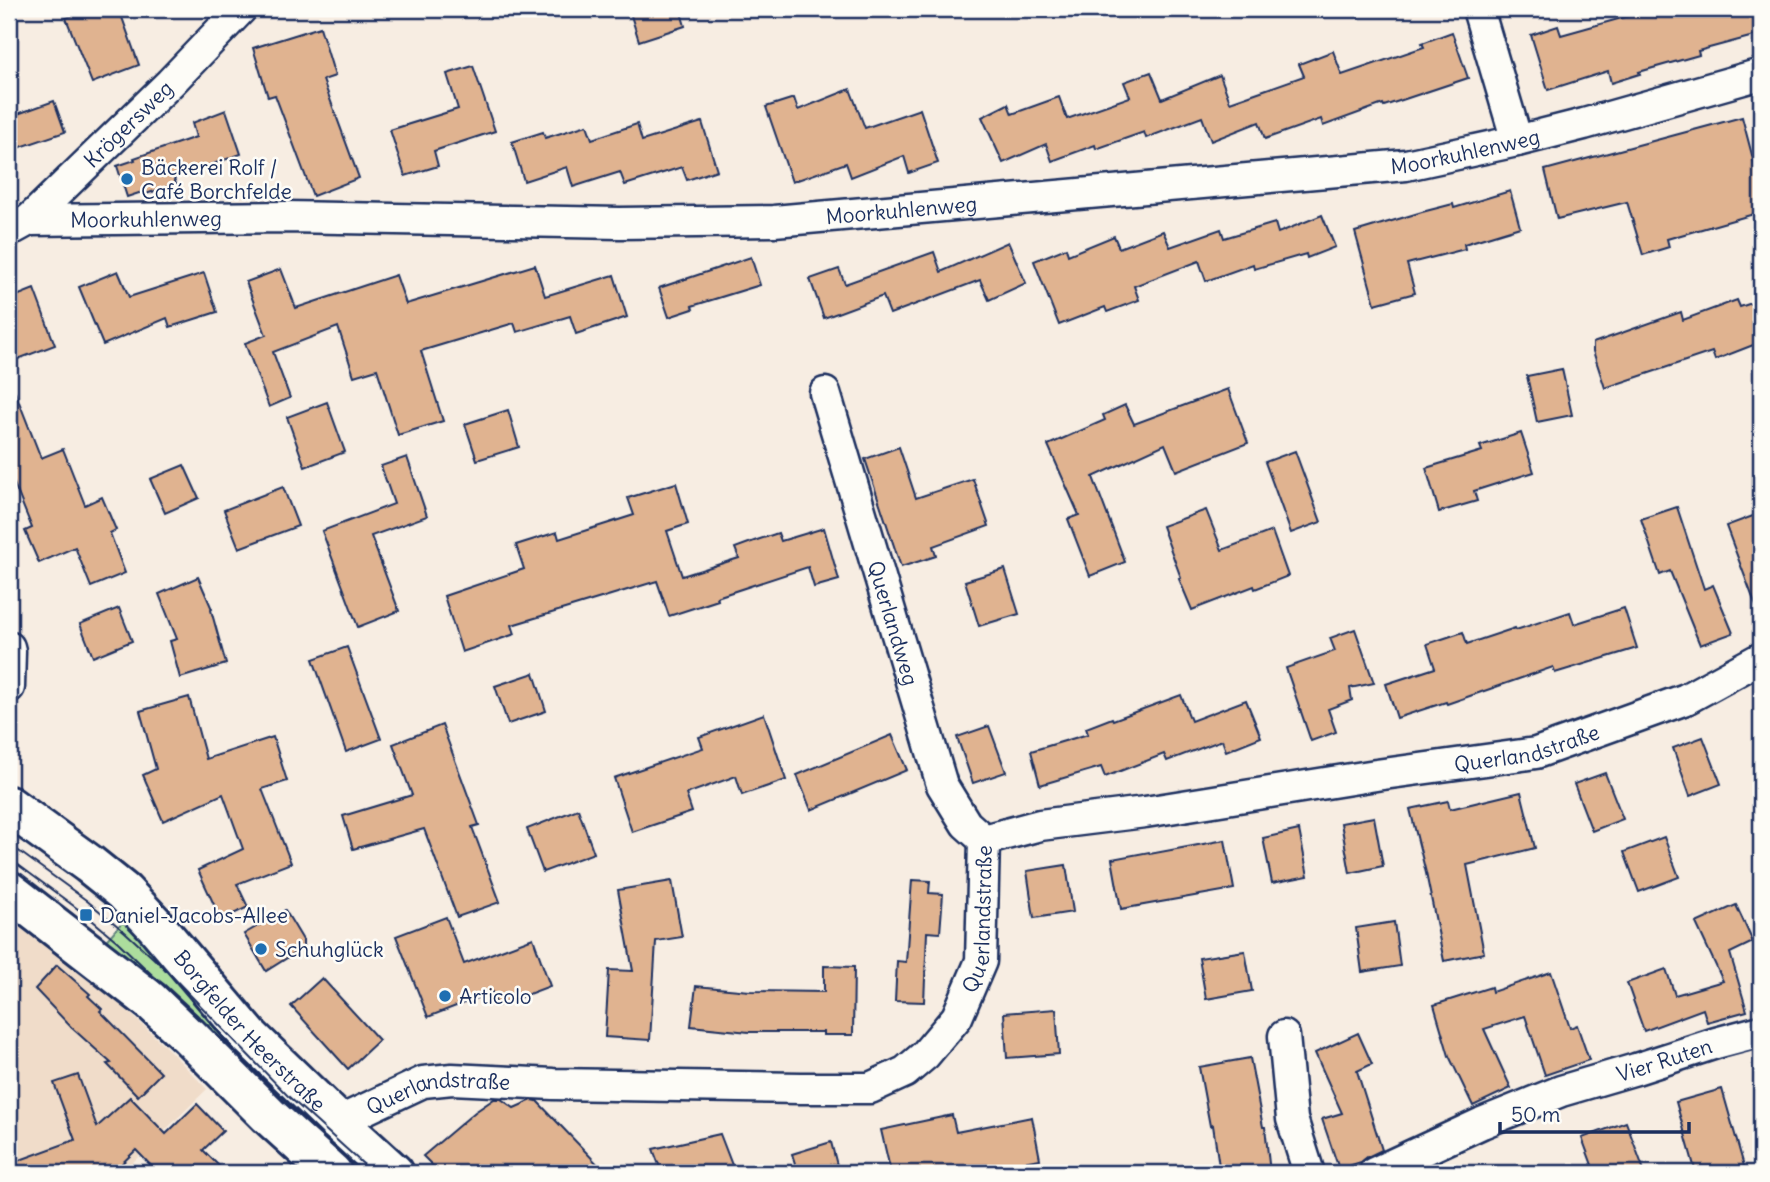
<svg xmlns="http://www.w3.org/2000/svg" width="1770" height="1182" font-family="Delius,sans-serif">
	<rect width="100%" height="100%" fill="#f7ede2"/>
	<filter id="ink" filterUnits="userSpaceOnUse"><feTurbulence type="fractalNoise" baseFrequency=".0143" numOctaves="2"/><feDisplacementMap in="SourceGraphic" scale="14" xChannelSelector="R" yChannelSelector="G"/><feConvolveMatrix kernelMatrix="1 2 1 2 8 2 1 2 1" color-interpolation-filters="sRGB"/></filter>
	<g filter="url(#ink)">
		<polygon fill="#f0dcc9" points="9,918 52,949 114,998 168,1049 207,1089 122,1173 9,1173"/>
		<polygon fill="#acdd9d" stroke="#64867e" stroke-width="2" points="126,918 380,1173 349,1173 101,946"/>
		<g fill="#e0b390" stroke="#1b2f5e" stroke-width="2">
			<polygon points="92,9 119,9 139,65 92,83 66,18"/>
			<polygon points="629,9 680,9 685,26 639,41"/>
			<polygon points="1654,9 1755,9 1761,34 1698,51 1699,55 1639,72 1640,74 1611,83 1608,71 1548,90 1531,35 1558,26 1561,35"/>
			<polygon points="320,27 335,76 323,80 359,178 313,196 275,95 268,97 253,48"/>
			<polygon points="1452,32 1468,78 1384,106 1383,104 1323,126 1321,119 1265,139 1259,122 1211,141 1202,117 1146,138 1144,132 1096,149 1095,145 1052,161 1046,144 1003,163 982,117 1008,104 1012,114 1059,97 1067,119 1130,97 1124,82 1151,72 1162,99 1220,75 1230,102 1304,76 1299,64 1333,51 1342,75 1424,47 1422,43"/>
			<polygon points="473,66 495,131 434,151 438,166 405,176 390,130 458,109 447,74"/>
			<polygon points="850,89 865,128 920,109 938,163 909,173 904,156 851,177 846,163 792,182 766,107 794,98 798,110"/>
			<polygon points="54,101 65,132 15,149 9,130 9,117"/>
			<polygon points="226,110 241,154 174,178 176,184 146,194 145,191 127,197 117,166 135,160 134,158 196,137 192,123"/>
			<polygon points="1742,117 1761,189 1761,212 1667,239 1669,247 1643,255 1627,202 1557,219 1545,170"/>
			<polygon points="702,122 717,170 687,180 682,167 625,185 620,172 573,187 567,167 524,181 512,142 543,132 545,138 587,125 592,139 637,124 642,141"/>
			<polygon points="1510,191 1520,227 1464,244 1465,249 1407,264 1415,293 1375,304 1355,232 1422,212 1453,204 1454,208"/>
			<polygon points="1322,215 1335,247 1307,258 1306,254 1254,269 1253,264 1206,281 1199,261 1134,286 1139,300 1107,312 1105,307 1059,325 1034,261 1066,248 1068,255 1114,236 1119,248 1163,231 1170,247 1221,229 1224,238 1275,223 1278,233"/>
			<polygon points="1008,242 1026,283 989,300 980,280 890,314 883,296 824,318 810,279 839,269 845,284 934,252 941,272"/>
			<polygon points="751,257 760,285 692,306 693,309 669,317 659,288"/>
			<polygon points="535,265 545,296 614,275 627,317 576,334 570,316 517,332 514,323 421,351 443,421 398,435 377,369 354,376 338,327 273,352 290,398 269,407 245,343 266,335 246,282 281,269 296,308 396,275 406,304"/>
			<polygon points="118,271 129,297 204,273 217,312 170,327 167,318 103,345 79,287"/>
			<polygon points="34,289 55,345 18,359 9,335 9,299"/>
			<polygon points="1737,300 1740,307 1761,300 1761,342 1715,360 1712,352 1605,388 1593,351 1593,343 1681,312 1683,320"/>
			<polygon points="1562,369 1572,415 1537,422 1527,376"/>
			<polygon points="9,379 10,379 41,458 63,449 85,505 102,497 116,530 110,533 125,573 91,587 75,547 39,563 25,531 32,528 9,471"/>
			<polygon points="1228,389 1248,443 1176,471 1165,444 1093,477 1125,562 1090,576 1068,519 1079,515 1048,445 1105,420 1103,415 1125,405 1134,424"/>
			<polygon points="327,402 345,452 305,467 287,417"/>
			<polygon points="508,410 519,447 477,460 465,424"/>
			<polygon points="1521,433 1534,472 1474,491 1477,501 1439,512 1426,468 1482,451 1480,446"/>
			<polygon points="899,447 916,498 973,479 989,526 933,546 936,556 901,567 865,459"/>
			<polygon points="1295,451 1321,522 1291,533 1265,462"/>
			<polygon points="407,457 427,516 371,536 399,611 358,627 322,531 394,504 381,466"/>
			<polygon points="184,465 199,498 165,513 150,479"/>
			<polygon points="676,483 688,524 667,531 682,576 739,558 735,548 757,540 778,533 781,541 824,528 839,580 814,587 808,567 717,597 718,600 669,616 657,581 512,625 515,634 462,652 444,596 524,569 516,545 557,532 559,539 634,515 628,498"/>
			<polygon points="283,487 298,526 239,548 224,510"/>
			<polygon points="1677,507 1704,589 1713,585 1733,633 1700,645 1670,571 1660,575 1641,519"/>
			<polygon points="1206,510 1222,550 1272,531 1288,576 1255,589 1254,586 1192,610 1179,579 1181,578 1162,526"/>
			<polygon points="1761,513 1761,613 1759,614 1726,526"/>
			<polygon points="1005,569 1019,614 979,626 965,581"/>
			<polygon points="198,577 212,609 211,610 226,664 180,678 170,641 177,639 159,594"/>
			<polygon points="119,608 132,641 93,657 80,624"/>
			<polygon points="1624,608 1637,648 1555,673 1553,667 1447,704 1446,702 1397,718 1386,684 1435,668 1427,644 1463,632 1467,644 1515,628 1516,630 1570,612 1574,624"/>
			<polygon points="1355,629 1374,683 1350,688 1352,700 1328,709 1336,732 1311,741 1286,668 1335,651 1330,638"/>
			<polygon points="347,647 381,739 346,752 313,659"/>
			<polygon points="534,673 546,711 508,724 495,686"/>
			<polygon points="1181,695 1191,721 1246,700 1261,737 1226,751 1222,740 1167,761 1164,754 1105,777 1101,767 1040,785 1031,751 1088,734 1086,728 1112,718 1113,720"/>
			<polygon points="189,697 206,759 273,737 287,781 262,789 291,863 237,884 248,907 221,920 198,870 243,849 223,794 163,821 143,775 156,769 140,711"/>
			<polygon points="764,714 786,780 742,795 736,776 686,794 692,812 632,832 614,778 703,748 699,737"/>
			<polygon points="442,725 479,825 472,827 500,902 457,917 424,829 353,849 343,816 412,795 393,744"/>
			<polygon points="989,726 1006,772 973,783 957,737"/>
			<polygon points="892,735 907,770 811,810 797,775"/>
			<polygon points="1703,737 1721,784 1690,796 1673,748"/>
			<polygon points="1605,773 1623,819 1592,831 1574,784"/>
			<polygon points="1521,792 1535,848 1467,865 1484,953 1444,961 1426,873 1410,809 1448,801 1450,809"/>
			<polygon points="578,809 594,853 543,872 527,829"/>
			<polygon points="1374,817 1383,866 1350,873 1341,823"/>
			<polygon points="1299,830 1308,876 1272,883 1263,838"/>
			<polygon points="1664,837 1679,877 1639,892 1624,852"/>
			<polygon points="1225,840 1234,889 1121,909 1112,859 1149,852 1150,854"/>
			<polygon points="1066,865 1073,912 1034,918 1027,871"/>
			<polygon points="912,880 930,881 929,893 943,894 940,933 927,932 924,1002 895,1001 897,961 906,962"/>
			<polygon points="672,881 682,937 656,941 650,1040 605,1037 609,970 633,971 618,890"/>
			<polygon points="1736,905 1753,942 1730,953 1747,1011 1707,1022 1703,1009 1644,1031 1627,983 1666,969 1675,995 1723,981 1696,923"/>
			<polygon points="285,910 303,940 303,948 266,971 244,934"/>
			<polygon points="446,917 464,964 533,938 550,986 497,1006 492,992 428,1017 396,936"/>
			<polygon points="1394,922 1400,966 1362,972 1356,928"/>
			<polygon points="1245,951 1252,991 1206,999 1199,958"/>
			<polygon points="57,965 90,994 88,996 102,1009 100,1011 161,1073 138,1096 107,1064 111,1063 72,1028 35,989"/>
			<polygon points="824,966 854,967 853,1035 823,1035 823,1032 749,1032 691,1026 696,986 750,991 824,992"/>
			<polygon points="1551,972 1570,1028 1577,1025 1589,1060 1545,1075 1525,1016 1484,1029 1511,1088 1473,1106 1449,1056 1434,1005 1491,987 1492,992"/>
			<polygon points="322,978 379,1040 348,1069 291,1006"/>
			<polygon points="1056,1009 1059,1054 1007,1058 1004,1013"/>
			<polygon points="1358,1033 1372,1064 1357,1071 1382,1150 1367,1157 1361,1162 1339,1169 1322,1119 1342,1113 1315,1053"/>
			<polygon points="1250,1058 1263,1127 1265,1127 1270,1173 1220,1173 1213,1125 1210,1126 1199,1067"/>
			<polygon points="78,1075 97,1127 130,1097 166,1134 197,1104 223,1131 203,1150 226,1173 158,1173 136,1150 112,1173 9,1173 9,1164 75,1140 54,1083"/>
			<polygon points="1722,1089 1746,1173 1696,1173 1676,1102"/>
			<polygon points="494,1099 501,1099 514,1108 532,1100 537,1101 606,1173 440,1173 423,1156 475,1112"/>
			<polygon points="952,1115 956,1132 1032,1117 1040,1159 960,1173 891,1173 881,1130"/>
			<polygon points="1626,1122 1645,1173 1595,1173 1582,1138"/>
			<polygon points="720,1134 735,1173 662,1173 653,1149"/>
			<polygon points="831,1142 839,1173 798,1173 792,1154"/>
		</g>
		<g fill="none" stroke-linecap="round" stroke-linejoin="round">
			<defs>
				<g id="minor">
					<polyline points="1478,9 1517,141"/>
					<path id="s1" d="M29 220 286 217 620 223 774 221 1406 165 1517 141 1584 124 1761 74"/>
					<path id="s2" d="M9 231 29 220 170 83 241 9"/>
					<path id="s3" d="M825 393 942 785 966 824 984 840"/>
					<polyline points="9,647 10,651 9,687"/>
					<path id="s4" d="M984 840 1040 825 1145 812 1376 775 1536 753 1686 699 1761 658"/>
					<polyline points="1284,1036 1292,1119 1309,1173"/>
					<path id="s5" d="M338 1122 423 1082 452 1079 553 1084 801 1088H870L905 1072 925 1055 957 1017 981 961 984 840"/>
					<path id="s6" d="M1374 1173 1482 1123 1561 1091 1636 1069 1716 1043 1761 1031"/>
				</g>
				<g id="major">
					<path id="s7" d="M9 806 89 864 124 892 155 925 249 1036 338 1122 394 1173"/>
					<polyline points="9,891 151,1001 189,1036 268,1115 332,1173"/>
				</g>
			</defs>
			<use href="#minor" stroke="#1b2f5e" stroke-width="35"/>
			<use href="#major" stroke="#1b2f5e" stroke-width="44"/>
			<use href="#minor" stroke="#fdfcf7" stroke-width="30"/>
			<use href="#major" stroke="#fdfcf7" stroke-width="38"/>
			<g stroke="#1b2f5e" stroke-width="2">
				<polyline points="9,844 86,900 125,932 164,968 288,1096 373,1173"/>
				<polyline points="9,858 86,915 118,942 200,1021"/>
			</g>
		</g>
	</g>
	<g fill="#1f6fb2" stroke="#fdfcf7" stroke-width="2.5">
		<circle cx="127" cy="179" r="7"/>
		<rect x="79" y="908" width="14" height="14" rx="3.5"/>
		<circle cx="261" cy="949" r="7"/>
		<circle cx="445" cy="996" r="7"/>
	</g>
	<g text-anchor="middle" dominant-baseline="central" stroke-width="5" stroke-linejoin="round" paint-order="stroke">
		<g font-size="21" fill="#1b2f5e" stroke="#fdfcf7">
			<text stroke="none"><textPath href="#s2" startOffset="161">Krögersweg</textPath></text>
			<text stroke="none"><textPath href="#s1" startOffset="1440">Moorkuhlenweg</textPath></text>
			<text stroke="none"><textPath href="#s1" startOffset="873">Moorkuhlenweg</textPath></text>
			<text stroke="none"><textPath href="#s1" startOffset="117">Moorkuhlenweg</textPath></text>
			<text stroke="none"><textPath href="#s3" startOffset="240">Querlandweg</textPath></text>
			<text stroke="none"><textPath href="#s4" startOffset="551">Querlandstraße</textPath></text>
			<text stroke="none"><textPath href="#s5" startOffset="758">Querlandstraße</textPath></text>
			<text stroke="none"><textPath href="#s7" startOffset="331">Borgfelder Heerstraße</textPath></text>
			<text stroke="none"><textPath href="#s6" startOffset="312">Vier Ruten</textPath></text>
			<text stroke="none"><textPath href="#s5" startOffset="107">Querlandstraße</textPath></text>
		</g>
		<g font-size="21" fill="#1b2f5e" stroke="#fdfcf7" text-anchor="start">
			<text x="141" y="167">Bäckerei Rolf /<tspan x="141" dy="24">Café Borchfelde</tspan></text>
			<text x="100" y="915">Daniel-Jacobs-Allee</text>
			<text x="275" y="949">Schuhglück</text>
			<text x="459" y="996">Articolo</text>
		</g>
	</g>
	<rect width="1770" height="1182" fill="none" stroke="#fdfcf7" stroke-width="35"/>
	<rect x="18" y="18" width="1735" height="1147" fill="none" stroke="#1b2f5e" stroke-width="2.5" filter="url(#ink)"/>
	<path d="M1500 1122v10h189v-10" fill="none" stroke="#1b2f5e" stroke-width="3.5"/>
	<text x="1511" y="1122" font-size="21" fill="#1b2f5e" stroke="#fdfcf7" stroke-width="5" paint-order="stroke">50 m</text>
</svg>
